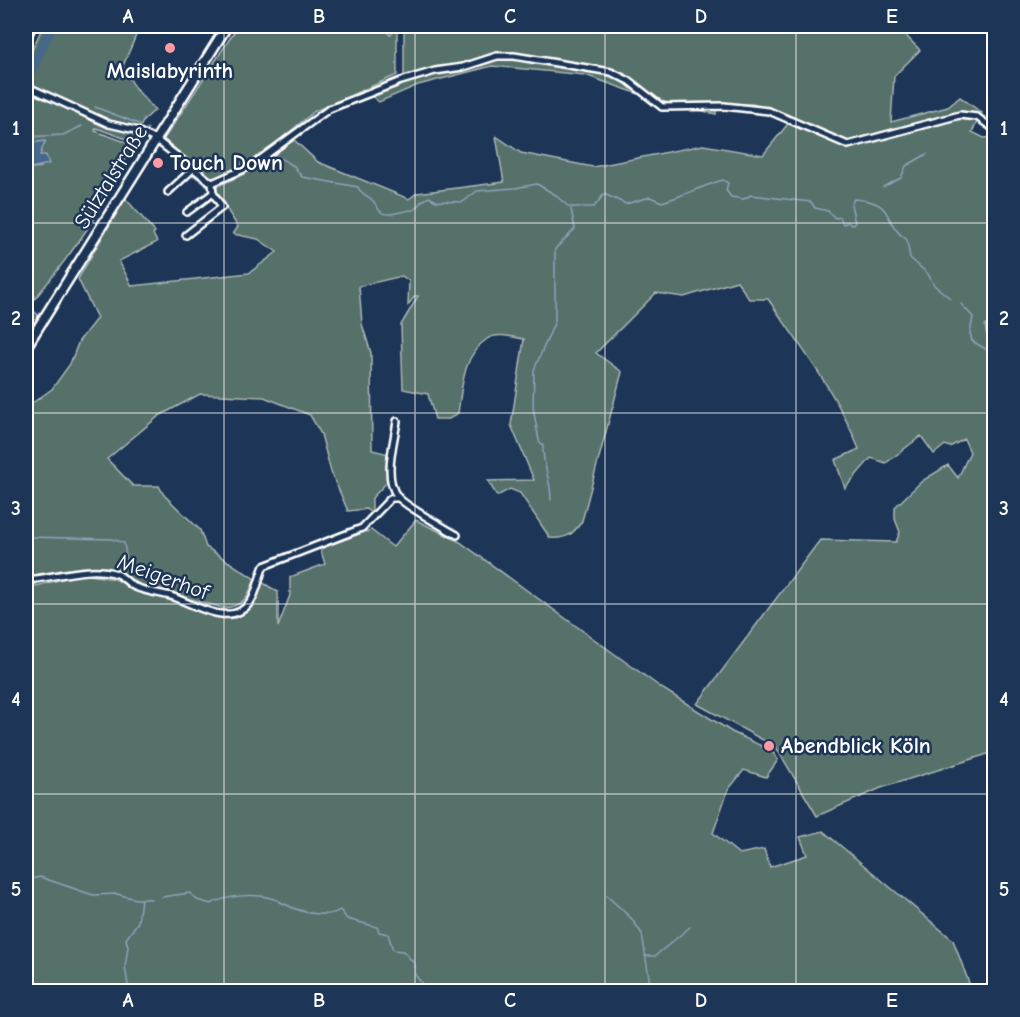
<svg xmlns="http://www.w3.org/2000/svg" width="1020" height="1017" font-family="'Comic Neue',sans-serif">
	<rect width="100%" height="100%" fill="#1d3557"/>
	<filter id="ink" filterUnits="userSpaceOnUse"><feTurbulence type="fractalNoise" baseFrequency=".0167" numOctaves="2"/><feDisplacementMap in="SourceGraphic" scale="12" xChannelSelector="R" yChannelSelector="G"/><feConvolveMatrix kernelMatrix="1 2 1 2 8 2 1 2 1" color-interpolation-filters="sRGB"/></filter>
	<g filter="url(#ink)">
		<g fill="#576f6b" stroke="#abb7b5" stroke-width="1.5">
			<path d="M43 26H140L123 66 135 88 155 110 144 120 132 141 96 128 95 131 131 144C109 205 69 257 29 306L39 316 26 338V169L41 167 40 152 45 142 26 144V63Z"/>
			<polygon points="238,26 383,26 390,35 397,28 397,75 315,111 253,162 216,180 210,180 164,139"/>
			<path d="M406 26H903L908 38 920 50 894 76 891 122 948 107 960 97 982 113 972 132 984 138 994 137V328L985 325 989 346 994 336V752L881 788 817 816 776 747 697 704 820 540 896 542 900 532 895 519V507L922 481 948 465 958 478 970 452 964 439 950 447 945 445 934 454 921 436 886 463 871 458 845 488 835 460 859 449C838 395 801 347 768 299H749L737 281 684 297 656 293 596 353 622 372 582 521C573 535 566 539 550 538L520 493 510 489 497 496 488 481 534 480 511 425 524 339C513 337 497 332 487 339 463 355 462 387 458 413L449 419H435L428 394 403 389 401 325 418 296H415L408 305 409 281 402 276 359 286 362 324 371 353 372 450 389 454 390 479 372 498V514L366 509 348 511 331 472 321 434 310 415 264 397 200 394 159 416 107 459 133 486H159L164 495 200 530 206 547 255 579C248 597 243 607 223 608L141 585 122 574 81 568 36 576V586L82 574 115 579 135 590 222 616 238 614 254 602 260 581 278 592V627L290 595V577L325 564 320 548 371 530 393 547 416 520 460 542 663 689 732 732 772 751 778 760 766 777 744 770 728 790 713 833 739 854 764 849 770 867 807 855 800 837 823 831 953 940 972 991H26V405L28 406 52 389 70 364 79 341 97 318 78 279 125 198 155 232 153 234 157 242 119 261 132 286 249 273 277 252 258 239 233 234 238 227 214 189V185L247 171 294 140 318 162 409 199 417 193 504 182 496 136 521 153 593 167 703 145 763 155 791 120 753 104H716V114L653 99 585 75 492 66 418 85 379 102 370 95 404 80V27Z"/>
		</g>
		<polygon fill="#44678b" stroke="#8fa4b9" stroke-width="1.5" points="45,141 40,155 46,155 49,164 26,169 26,144"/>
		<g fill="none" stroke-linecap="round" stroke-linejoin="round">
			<g stroke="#8fa4b9" stroke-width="1.5">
				<polyline points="95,107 139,124"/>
				<polyline points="147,128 148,129"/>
				<polyline points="26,137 63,135 82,126"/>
				<polyline points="161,148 187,169"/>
				<polyline points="194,176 209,187"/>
				<path d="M216 187 240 176 275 155 294 166 302 177 358 187C361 194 367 195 372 200 376 203 377 209 381 212 389 218 404 209 414 210L422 201 429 197 436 201 463 202 477 191 515 188 537 184 554 194 569 207H594L604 194 626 204 650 197 662 202C683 196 702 186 723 180L728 183 726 190 731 197 744 199 751 195 811 202 815 208 828 211 835 218 840 217 843 224 848 222 851 225 855 223 851 204 854 199C898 202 880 221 907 240L910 258 928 274 934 285 951 299"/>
				<polyline points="883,187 901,178 906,166 927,154"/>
				<polyline points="961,304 973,317 970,333 972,341 994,354"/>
				<path d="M551 500C551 478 542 466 543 445L539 441 533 407 534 370 555 321V249L575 229 571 209"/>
				<polyline points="26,537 112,539 124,543 127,562 133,570"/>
				<polyline points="26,880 40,877 93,895 117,894 136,899 151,899"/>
				<polyline points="607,896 631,918 642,934 650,984 646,992"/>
				<path d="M162 897 190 893 197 900 211 904C228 895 255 893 274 899 279 900 282 904 287 905 300 912 327 919 340 910L347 919 377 927 379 932 388 934 393 950 403 951 415 964V975L426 988 435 992"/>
				<polyline points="645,956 655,956 690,927"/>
				<polyline points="129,992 125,966 128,947 126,939 138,922 141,899"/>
			</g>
			<polyline stroke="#44678b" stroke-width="9" points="26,82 52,26"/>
			<defs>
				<g id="minor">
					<polyline points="26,86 109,124 135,130 155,139 212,183"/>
					<polyline points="212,183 251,166 329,109 401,81 435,71 463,67 497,56 514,56 611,72 629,81 662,107 724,106 769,111 848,145 960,115 977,117 994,129"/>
					<polyline points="168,192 192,170"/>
					<polyline points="187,212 213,193"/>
					<polyline points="186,235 222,207 213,193 212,183"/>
					<path d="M397 421C394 443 383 477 397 496 403 505 445 528 457 535"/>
					<path d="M26 580C55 578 88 565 117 574 124 577 128 584 135 587 147 592 159 593 171 596 194 604 232 630 251 601 257 592 259 577 264 566L362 528 391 498H397"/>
				</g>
				<polyline id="secondary" points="26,347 227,26"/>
				<polyline id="motorway" points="26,35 30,26"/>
			</defs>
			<use href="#minor" stroke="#fff" stroke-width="10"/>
			<use href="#secondary" stroke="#fff" stroke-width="13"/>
			<use href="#motorway" stroke="#fff" stroke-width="15"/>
			<use href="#minor" stroke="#1d3557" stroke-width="5"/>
			<use href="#secondary" stroke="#1d3557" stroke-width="8"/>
			<use href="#motorway" stroke="#1d3557" stroke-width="10"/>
		</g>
	</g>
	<path fill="none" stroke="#fff" stroke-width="1.5" stroke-opacity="0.55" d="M224 26V992M415 26V992M605 26V992M796 26V992M26 223H994M26 413H994M26 604H994M26 794H994"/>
	<g fill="#ff9aa2" stroke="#1d3557" stroke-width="2">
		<circle cx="170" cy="48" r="6"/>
		<circle cx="158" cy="163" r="6"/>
		<circle cx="769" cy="746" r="6"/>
	</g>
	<g text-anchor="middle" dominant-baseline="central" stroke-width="5" stroke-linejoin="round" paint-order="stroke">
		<g font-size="22" font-weight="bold" fill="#fff" stroke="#1d3557" text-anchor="start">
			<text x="170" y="71" text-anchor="middle">Maislabyrinth</text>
			<text x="170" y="163">Touch Down</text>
			<text x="781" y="746">Abendblick Köln</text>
		</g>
		<g font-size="22" fill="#fff" stroke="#1d3557">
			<text transform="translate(111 177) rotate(-58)">Sülztalstraße</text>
			<text transform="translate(163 577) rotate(20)">Meigerhof</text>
		</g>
	</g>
	<rect width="1020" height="1017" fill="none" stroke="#1d3557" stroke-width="66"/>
	<rect x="33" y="33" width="954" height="951" fill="none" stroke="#fff" stroke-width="2"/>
	<g font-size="20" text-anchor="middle" font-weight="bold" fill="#fff">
		<text x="128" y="23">A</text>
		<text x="319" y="23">B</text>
		<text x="510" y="23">C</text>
		<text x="701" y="23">D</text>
		<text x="892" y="23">E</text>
		<text x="16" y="135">1</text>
		<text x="1004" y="135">1</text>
		<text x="16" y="325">2</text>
		<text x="1004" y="325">2</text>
		<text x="16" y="515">3</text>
		<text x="1004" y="515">3</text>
		<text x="16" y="706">4</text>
		<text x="1004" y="706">4</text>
		<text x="16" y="896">5</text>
		<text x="1004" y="896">5</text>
		<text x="128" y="1007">A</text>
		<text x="319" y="1007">B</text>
		<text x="510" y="1007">C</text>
		<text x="701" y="1007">D</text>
		<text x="892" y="1007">E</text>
	</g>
</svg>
